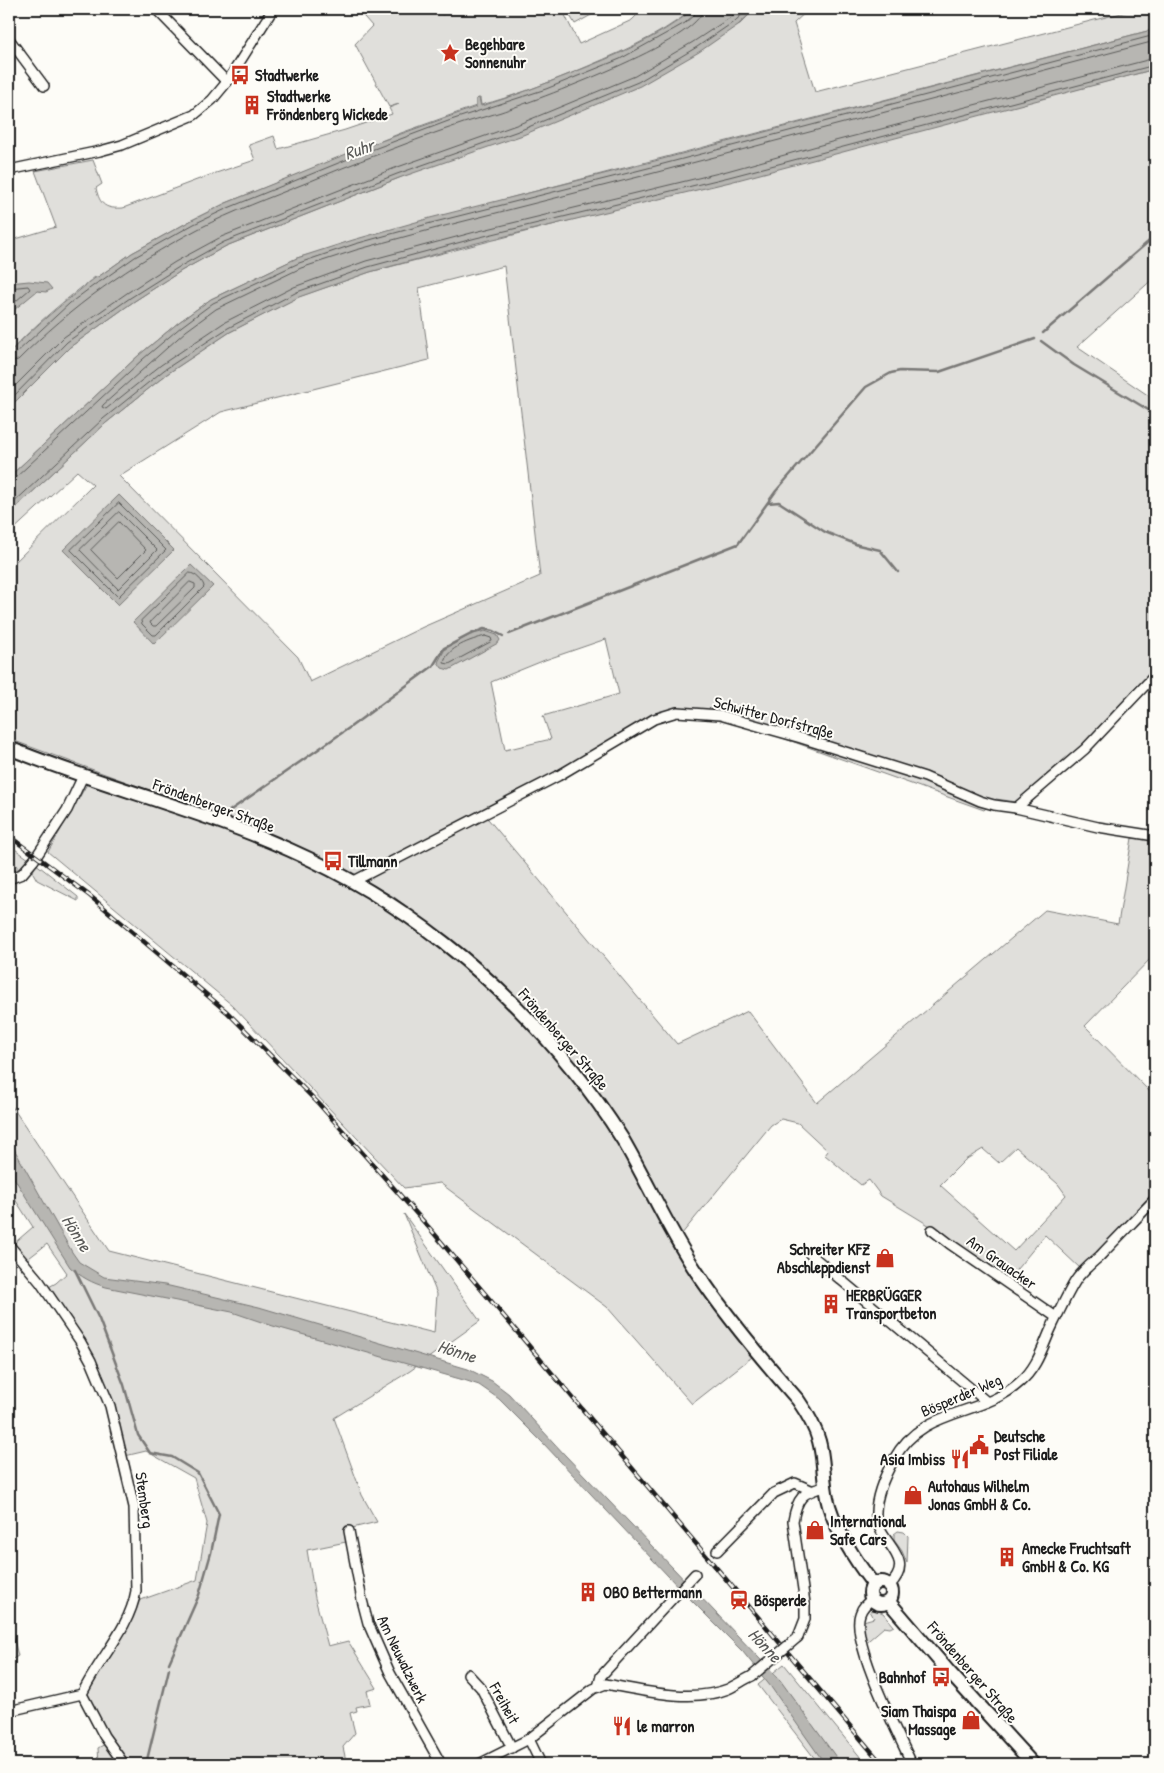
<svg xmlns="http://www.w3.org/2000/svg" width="1164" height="1773" font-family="'Patrick Hand',sans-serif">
	<rect width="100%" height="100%" fill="#fdfcf7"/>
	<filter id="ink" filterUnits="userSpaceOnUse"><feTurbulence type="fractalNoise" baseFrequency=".02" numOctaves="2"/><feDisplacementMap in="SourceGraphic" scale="10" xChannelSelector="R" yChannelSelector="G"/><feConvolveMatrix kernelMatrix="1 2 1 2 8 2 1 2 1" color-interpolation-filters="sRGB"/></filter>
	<g filter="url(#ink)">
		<g fill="#e0dfdb" stroke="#7e7e7c" fill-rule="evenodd">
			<path d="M357 9H437L442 15 453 9H562L579 44 632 20 643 9H653L659 13 665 10 663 9H693C657 38 614 55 572 73 542 85 512 97 481 105L480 98 476 99V106L401 133 226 203 192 220 132 253 98 277H95C65 300 34 325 9 353V241L56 227 35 171 93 160 102 184 96 188C100 206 106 209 123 208L210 175 255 160 249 145 274 136 278 149 345 130 392 114 389 108 399 104 389 107 355 44 372 26Z"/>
			<polygon points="566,9 602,9 575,24"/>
			<polygon points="755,9 809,9 794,23 815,92 1137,9 1155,9 1155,29 517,196 297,258 211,299 179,322 139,355 9,477 9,408 70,347 133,302 181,271 226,246 399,178 740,24"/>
			<path d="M1155 69V277L1077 347 1155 400V681L1030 804 996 799 984 810 724 717 681 712 654 720 483 813 677 1044 748 1011 817 1103 1045 910 1118 924 1132 838 1155 840V954L1085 1026 1155 1097V1191L1081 1269 1045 1235 1007 1281 945 1235 881 1196 869 1180 861 1185 825 1155 828 1151 798 1123 781 1119 771 1125 681 1235 535 1018 478 961 394 897 323 858 217 815 9 739V568L93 485 77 471 9 534V514L106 423 167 374 230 332 298 297 370 272ZM504 266 540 576 423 627 310 682 298 657 119 476 221 412 429 360 419 288ZM606 639 619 694 543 716 551 739 505 750 491 682 545 660ZM1016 1147 1058 1184 1066 1195 1014 1251 940 1185 965 1160 983 1149 999 1163Z"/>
			<polygon points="87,784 215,826 292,858 348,885 403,920 471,968 572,1076 619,1143 691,1274 752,1357 692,1404 607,1307 440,1183 404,1188 232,1005 48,852"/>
			<polygon points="9,845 29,859 17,870 17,866 9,859"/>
			<polygon points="35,863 78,897 78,901 37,880 33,873"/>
			<polygon points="9,1102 109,1251 434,1333 437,1294 404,1214 480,1321 410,1371 334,1418 362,1495 377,1522 344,1530 346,1542 307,1550 315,1598 328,1646 348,1641 377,1688 367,1691 370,1704 356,1707 357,1711 350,1713 355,1733 343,1747 346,1761 288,1764 127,1764 88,1703 87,1691 123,1633 138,1601 197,1580 207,1523 194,1478 146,1451 125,1456 113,1408 47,1288 56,1283 67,1273 47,1244 25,1261 12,1245 33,1227 9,1190"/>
			<polygon points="898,1531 904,1532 908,1536 907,1563 902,1551 894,1540 894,1534"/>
			<polygon points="876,1610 883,1613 894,1626 890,1628 884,1627 869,1640 865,1642 863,1621 874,1618 870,1611"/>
			<polygon points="9,1619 18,1656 9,1661"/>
			<polygon points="784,1664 866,1764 819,1764 758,1685"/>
			<polygon points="107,1743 121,1764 98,1764 99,1763 98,1748"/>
		</g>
		<g fill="#b7b6b2" stroke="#797876">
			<path d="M694 9H755L738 25 699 52 640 86 523 135 399 178 226 246 181 271 133 302 70 347 9 408V353C35 325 65 302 95 278L98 277 132 253 192 220 226 203 356 150 476 107V99L479 98 481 106C512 97 542 85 572 73 615 56 658 38 694 9Z"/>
			<polygon points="1155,29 1155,69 730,182 477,243 370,272 299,297 230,332 167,374 106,423 9,514 9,477 139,355 179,322 211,299 297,258 353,240 430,218 647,163"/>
			<polygon points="29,281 47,283 52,289 46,292 37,291 9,314 9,283"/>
			<polygon points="119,495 174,550 118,605 63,550"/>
			<polygon points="191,565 213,586 154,644 133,622"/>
			<polygon points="485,631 497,635 500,640 498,643 449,670 442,668 438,662 445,649 470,635"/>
			<path d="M9 1140 72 1252 79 1262 104 1277 165 1285 259 1307 468 1369 492 1381 509 1394 565 1455 780 1680 841 1764H825L771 1687 743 1652 684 1593 543 1443 499 1399 479 1385 467 1381 273 1326 232 1312 106 1287C92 1283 81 1277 70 1267L9 1170Z"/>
		</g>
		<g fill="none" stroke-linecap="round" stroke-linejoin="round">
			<g stroke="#5a5a58" stroke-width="1">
				<polyline points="1155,41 650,174 433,229 356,250 301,268 216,309 186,331 103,405 102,407 106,409 161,365 225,322 294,287 366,261 475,232 727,171 835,141 1155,58"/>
				<polyline points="9,288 28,286 30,289 9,307"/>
				<polyline points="9,356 14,355 70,303 97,283 101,281 135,257 194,224 228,208 358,155 451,120 546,89 620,59 685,23 695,14 697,9"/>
				<path d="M9 362 18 360C72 306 130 265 198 229 233 211 269 198 306 183 330 173 354 163 379 154 403 145 428 135 452 127 468 121 485 117 501 112 533 101 701 41 703 9"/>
				<polyline points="9,392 64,337 127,293 175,262 221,237 395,168 519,124 635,76 693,42 731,17 739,9"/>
				<polyline points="9,401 67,342 130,298 179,267 224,242 397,174 521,130 638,82 697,47 735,21 748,9"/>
				<polyline points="9,481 14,479 143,359 182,326 213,303 299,263 355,244 431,223 648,168 1155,35"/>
				<polygon points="119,503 166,550 118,597 71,550"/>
				<polyline points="9,507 103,419 164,370 228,328 297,292 368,267 476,238 729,177 1155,65"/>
				<polygon points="119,512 157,550 118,589 80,550"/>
				<polygon points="119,522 146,550 118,578 91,550"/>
				<path d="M190 573C195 573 204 582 204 587L156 635H153L142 624 141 621Z"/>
				<polygon points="190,582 195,584 195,588 156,626 153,626 150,623 151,621"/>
				<path d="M485 636 491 638 492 641 449 664 444 663C447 647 471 640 485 636Z"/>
			</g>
			<g stroke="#797876" stroke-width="2.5">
				<polyline points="1043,333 1155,236"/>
				<polyline points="1041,341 1074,365 1155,414"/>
				<polyline points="768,503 779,502 825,532 858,545 880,550 898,572"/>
				<polyline points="509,634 738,544 776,491 866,387 891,373 900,371 939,372 1035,339"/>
				<polyline points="225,814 349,728 433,666 444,648 471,634 484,629 493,631 503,636"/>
				<polyline points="75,1270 99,1319 124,1385 138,1435 150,1453 172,1457 198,1473 219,1514 211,1553 199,1595 169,1663"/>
				<polyline points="146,1764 169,1669"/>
			</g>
			<defs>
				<g id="minor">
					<polyline points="156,9 227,82"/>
					<polyline points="9,39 44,86"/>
					<polyline points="9,170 100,151 122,145 194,115 212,100 227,82 273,9"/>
					<polyline points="1016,808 1085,749 1155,675"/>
					<polyline points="9,879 22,874 34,860 67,810 83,776"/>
					<polyline points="354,881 558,776 654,719 677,712 720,715 801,738 925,777 980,801 994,805 1016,808 1098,827 1155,836"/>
					<polyline points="932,1230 950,1244 1056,1317"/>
					<path d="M9 1245 40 1282 80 1341 91 1361 110 1406 134 1507 136 1591C129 1630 99 1658 82 1694L104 1736 124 1764"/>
					<polyline points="810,1254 987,1402"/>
					<polyline points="349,1531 362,1600 368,1623 390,1673 441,1764"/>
					<polyline points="717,1551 774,1493 795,1483 811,1490"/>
					<path d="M890 1585C917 1558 879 1544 876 1516 875 1496 885 1475 894 1459 923 1406 981 1418 1020 1382 1036 1369 1042 1349 1050 1331 1058 1314 1066 1296 1076 1280 1082 1271 1092 1263 1100 1256 1118 1237 1137 1218 1155 1199"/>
					<path d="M872 1599C867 1603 862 1607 860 1614 850 1641 899 1736 912 1764"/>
					<path d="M798 1637 805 1619V1603L793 1521C797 1498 802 1492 825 1487"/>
					<polyline points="468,1674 481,1688 512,1748"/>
					<polyline points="598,1687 601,1676 695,1574"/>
					<polyline points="9,1711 82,1694"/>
					<polyline points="529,1739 541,1764"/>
					<path d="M479 1764 529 1739 593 1689 606 1684C643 1691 693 1703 728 1689 736 1685 744 1680 752 1676"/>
				</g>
				<g id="secondary">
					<path d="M9 748C101 786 199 809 290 850 401 899 497 976 573 1070 591 1092 608 1116 623 1140 648 1183 668 1229 696 1271 726 1316 762 1359 798 1400 807 1413 815 1426 819 1441 824 1459 823 1479 827 1498 833 1526 856 1562 874 1585"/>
					<circle cx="881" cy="1593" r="11"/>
					<polyline points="889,1602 949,1672 1033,1764"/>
				</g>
			</defs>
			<use href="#minor" stroke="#1c1c1c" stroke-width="12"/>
			<use href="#secondary" stroke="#1c1c1c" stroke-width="16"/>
			<use href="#minor" stroke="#fdfcf7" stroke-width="9"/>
			<use href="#secondary" stroke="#fdfcf7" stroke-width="12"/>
			<defs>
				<polyline id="rail" points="9,836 90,896 227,1012 319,1104 432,1231 882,1764"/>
			</defs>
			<use href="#rail" stroke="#1c1c1c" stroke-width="4.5"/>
			<use href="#rail" stroke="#fdfcf7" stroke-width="2.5" stroke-dasharray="8" stroke-linecap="butt"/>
			<defs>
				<polyline id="minor-bridge" points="752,1676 798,1637"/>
			</defs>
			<use href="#minor-bridge" stroke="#1c1c1c" stroke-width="12" stroke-linecap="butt"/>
			<use href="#minor-bridge" stroke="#fdfcf7" stroke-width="9"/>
		</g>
	</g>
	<defs>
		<symbol id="sight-bare" viewBox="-9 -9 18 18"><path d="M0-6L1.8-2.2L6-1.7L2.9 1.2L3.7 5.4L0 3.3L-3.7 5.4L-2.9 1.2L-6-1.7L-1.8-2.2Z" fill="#c8321e" stroke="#fdfcf7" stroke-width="2.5" paint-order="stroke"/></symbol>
		<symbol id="bus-bare" viewBox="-9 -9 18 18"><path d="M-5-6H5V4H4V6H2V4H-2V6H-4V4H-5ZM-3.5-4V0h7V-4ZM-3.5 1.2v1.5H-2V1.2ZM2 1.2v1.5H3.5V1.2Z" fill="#c8321e" stroke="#fdfcf7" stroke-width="2.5" paint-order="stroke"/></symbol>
		<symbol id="building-bare" viewBox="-9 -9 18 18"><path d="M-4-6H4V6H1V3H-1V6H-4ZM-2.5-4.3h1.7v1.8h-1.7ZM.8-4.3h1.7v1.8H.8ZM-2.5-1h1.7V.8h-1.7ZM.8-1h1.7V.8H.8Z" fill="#c8321e" stroke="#fdfcf7" stroke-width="2.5" paint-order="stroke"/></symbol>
		<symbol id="shop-bare" viewBox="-9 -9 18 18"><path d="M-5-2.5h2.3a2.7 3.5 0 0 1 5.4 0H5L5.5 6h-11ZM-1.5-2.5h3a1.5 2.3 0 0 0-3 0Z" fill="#c8321e" stroke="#fdfcf7" stroke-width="2.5" paint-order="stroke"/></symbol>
		<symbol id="civic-bare" viewBox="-9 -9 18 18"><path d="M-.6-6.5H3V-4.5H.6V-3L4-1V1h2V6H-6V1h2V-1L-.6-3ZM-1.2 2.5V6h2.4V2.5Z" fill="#c8321e" stroke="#fdfcf7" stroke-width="2.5" paint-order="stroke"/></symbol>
		<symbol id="restaurant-bare" viewBox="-9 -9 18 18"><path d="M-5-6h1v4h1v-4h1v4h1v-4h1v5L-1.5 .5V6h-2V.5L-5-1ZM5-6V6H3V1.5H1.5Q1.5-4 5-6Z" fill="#c8321e" stroke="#fdfcf7" stroke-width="2.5" paint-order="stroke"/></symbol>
		<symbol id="station-bare" viewBox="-9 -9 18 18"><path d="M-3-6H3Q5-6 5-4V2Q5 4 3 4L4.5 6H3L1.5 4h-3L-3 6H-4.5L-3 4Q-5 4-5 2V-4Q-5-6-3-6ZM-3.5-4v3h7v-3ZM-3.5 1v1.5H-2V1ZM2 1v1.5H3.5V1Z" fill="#c8321e" stroke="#fdfcf7" stroke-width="2.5" paint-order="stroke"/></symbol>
	</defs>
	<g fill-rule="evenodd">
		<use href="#sight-bare" x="436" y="39" width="28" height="28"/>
		<use href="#bus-bare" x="226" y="61" width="28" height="28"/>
		<use href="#building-bare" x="238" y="91" width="28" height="28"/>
		<use href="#bus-bare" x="319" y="847" width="28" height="28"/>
		<use href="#shop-bare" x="871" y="1244" width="28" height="28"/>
		<use href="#building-bare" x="817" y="1290" width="28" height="28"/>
		<use href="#civic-bare" x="965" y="1431" width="28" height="28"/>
		<use href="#restaurant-bare" x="946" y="1445" width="28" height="28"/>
		<use href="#shop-bare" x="899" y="1481" width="28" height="28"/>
		<use href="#shop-bare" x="801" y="1516" width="28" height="28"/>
		<use href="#building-bare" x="993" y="1543" width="28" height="28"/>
		<use href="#building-bare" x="574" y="1578" width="28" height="28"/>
		<use href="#station-bare" x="725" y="1586" width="28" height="28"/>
		<use href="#bus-bare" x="927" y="1663" width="28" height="28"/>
		<use href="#shop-bare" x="957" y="1706" width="28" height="28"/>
		<use href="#restaurant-bare" x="608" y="1712" width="28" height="28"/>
	</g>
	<g text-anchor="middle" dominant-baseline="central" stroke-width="4" stroke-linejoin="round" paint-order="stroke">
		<g font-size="16" font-weight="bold" fill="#1c1c1c" stroke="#fdfcf7" text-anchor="start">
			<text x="465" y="44">Begehbare<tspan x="465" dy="18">Sonnenuhr</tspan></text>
			<text x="255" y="75">Stadtwerke</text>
			<text x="267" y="96">Stadtwerke<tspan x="267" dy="18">Fröndenberg Wickede</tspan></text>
			<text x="348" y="861">Tillmann</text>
			<text x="870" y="1249" text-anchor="end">Schreiter KFZ<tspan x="870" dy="18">Abschleppdienst</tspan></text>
			<text x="846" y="1295">HERBRÜGGER<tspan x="846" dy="18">Transportbeton</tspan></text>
			<text x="994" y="1436">Deutsche<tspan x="994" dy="18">Post Filiale</tspan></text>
			<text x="945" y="1459" text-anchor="end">Asia Imbiss</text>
			<text x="928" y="1486">Autohaus Wilhelm<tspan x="928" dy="18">Jonas GmbH &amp; Co.</tspan></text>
			<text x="830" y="1521">International<tspan x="830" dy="18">Safe Cars</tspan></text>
			<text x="1022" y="1548">Amecke Fruchtsaft<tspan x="1022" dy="18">GmbH &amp; Co. KG</tspan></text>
			<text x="603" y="1592">OBO Bettermann</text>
			<text x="754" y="1600">Bösperde</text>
			<text x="926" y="1677" text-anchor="end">Bahnhof</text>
			<text x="956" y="1711" text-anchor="end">Siam Thaispa<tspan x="956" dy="18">Massage</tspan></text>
			<text x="637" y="1726">le marron</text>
		</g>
		<g font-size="16" fill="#1c1c1c" stroke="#fdfcf7">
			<text transform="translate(774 717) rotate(15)">Schwitter Dorfstraße</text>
			<text transform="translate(214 805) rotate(20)">Fröndenberger Straße</text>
			<text transform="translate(564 1039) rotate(49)">Fröndenberger Straße</text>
			<text transform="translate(1002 1262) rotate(35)">Am Grauacker</text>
			<text transform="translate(961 1395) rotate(-23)">Bösperder Weg</text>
			<text transform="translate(145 1500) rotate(82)">Stemberg</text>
			<text transform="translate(403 1659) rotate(64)">Am Neuwalzwerk</text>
			<text transform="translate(973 1672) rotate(49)">Fröndenberger Straße</text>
			<text transform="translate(505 1703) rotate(61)">Freiheit</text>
		</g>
		<g font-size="18" font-style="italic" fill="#5a5a58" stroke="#fdfcf7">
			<text transform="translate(359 149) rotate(-19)">Ruhr</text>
			<text transform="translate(77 1233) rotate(58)">Hönne</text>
			<text transform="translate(457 1351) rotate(18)">Hönne</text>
			<text transform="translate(765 1645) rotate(47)">Hönne</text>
		</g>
	</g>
	<rect width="1164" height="1773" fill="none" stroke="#fdfcf7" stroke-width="30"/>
	<rect x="15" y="15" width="1134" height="1743" fill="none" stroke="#1c1c1c" stroke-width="2" filter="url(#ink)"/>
</svg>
